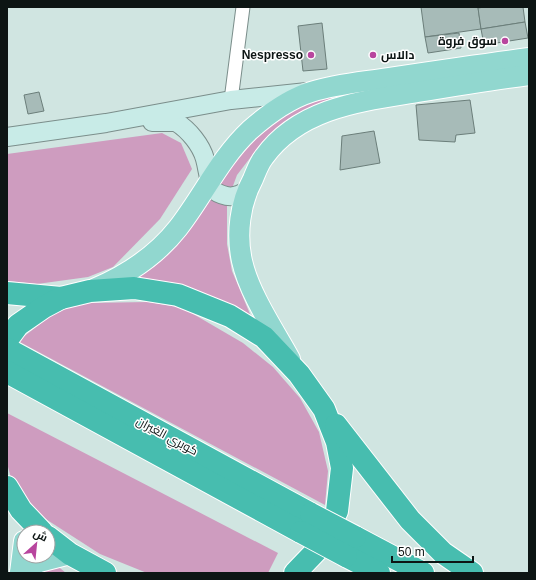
<svg xmlns="http://www.w3.org/2000/svg" width="536" height="580" font-family="Arial,Cairo,sans-serif">
	<rect width="100%" height="100%" fill="#d0e5e1"/>
	<g fill="#ce9cbf">
		<polygon points="342,93 288,119 260,145 237,175 227,202 227,244 232,271 255,326 124,282 248,138 296,106"/>
		<polygon points="162,133 181,143 192,169 160,219 113,267 88,277 37,284 7,281 7,154"/>
		<polygon points="149,302 183,308 243,343 273,367 300,398 319,432 328,471 325,505 18,341 57,311 86,303"/>
		<polygon points="7,413 278,553 268,573 147,573 100,554 41,516 11,478 7,463"/>
		<polygon points="55,564 66,573 43,573 48,566"/>
	</g>
	<g fill="#a7bbb8" stroke="#6b7e7a">
		<polygon points="421,7 478,7 481,29 425,37"/>
		<polygon points="485,7 523,7 525,22 481,29 478,8"/>
		<polygon points="525,22 528,38 484,45 481,29"/>
		<polygon points="322,23 327,69 303,71 298,26"/>
		<polygon points="459,33 461,48 428,53 425,37"/>
		<polygon points="39,92 44,111 28,114 24,95"/>
		<polygon points="470,100 475,133 456,135 455,142 419,140 416,105"/>
		<polygon points="374,131 380,163 340,170 342,136"/>
	</g>
	<g fill="none" stroke-linecap="round" stroke-linejoin="round">
		<defs>
			<polyline id="street" points="231,100 243,7"/>
			<g id="secondary">
				<path d="M152 122H176C189 130 201 145 205 159 208 170 208 179 213 190 225 198 235 199 247 190"/>
				<polyline points="7,137 106,123 231,100 307,92"/>
			</g>
			<g id="primary">
				<path d="M94 289C127 275 156 256 178 228 203 196 220 158 250 130 267 115 289 99 311 92 336 84 363 82 388 78 435 71 482 64 529 58"/>
				<path d="M290 359C274 330 249 293 242 261 236 234 240 203 253 179 256 172 259 163 264 157 300 107 363 101 418 92 455 86 492 80 529 75"/>
				<polyline points="20,573 39,562 70,554"/>
				<polyline points="20,573 24,541"/>
			</g>
			<g id="highway">
				<polyline points="7,293 61,298"/>
				<polyline points="7,340 18,325 44,307 61,298 90,291 134,288 178,295 230,316 264,337 299,374 324,409 337,442 342,468 337,511 319,548 295,573"/>
				<polyline points="7,349 311,514"/>
				<polyline points="7,372 301,532"/>
				<polyline points="336,425 410,520 443,553 472,573"/>
				<polyline points="7,487 21,510 42,532"/>
				<polyline points="48,537 70,554 105,573"/>
				<polyline points="355,537 423,573"/>
				<polyline points="346,556 379,573"/>
			</g>
		</defs>
		<use href="#street" stroke="#7b8e8b" stroke-width="15"/>
		<use href="#secondary" stroke="#7b8e8b" stroke-width="20"/>
		<use href="#primary" stroke="#fff" stroke-width="22"/>
		<use href="#highway" stroke="#fff" stroke-width="24"/>
		<use href="#street" stroke="#fff" stroke-width="13"/>
		<use href="#secondary" stroke="#c8ebe7" stroke-width="18"/>
		<use href="#primary" stroke="#91d7cf" stroke-width="20"/>
		<use href="#highway" stroke="#47bdaf" stroke-width="22"/>
		<defs>
			<g id="highway-bridge">
				<polyline points="311,514 355,537"/>
				<polyline points="301,532 346,556"/>
			</g>
		</defs>
		<use href="#highway-bridge" stroke="#fff" stroke-width="24" stroke-linecap="butt"/>
		<use href="#highway-bridge" stroke="#47bdaf" stroke-width="22"/>
	</g>
	<g fill="#b8459e" stroke="#fff" stroke-width="1.5">
		<circle cx="505" cy="41" r="4"/>
		<circle cx="311" cy="55" r="4"/>
		<circle cx="373" cy="55" r="4"/>
	</g>
	<g text-anchor="middle" dominant-baseline="central" stroke-width="3" stroke-linejoin="round" paint-order="stroke">
		<g font-size="12" font-weight="bold" fill="#0d1514" stroke="#fff" text-anchor="end">
			<text x="497" y="41">سوق فروة</text>
			<text x="303" y="55">Nespresso</text>
			<text x="381" y="55" text-anchor="start">دالاس</text>
		</g>
		<g font-size="12" fill="#0d1514" stroke="#fff">
			<text transform="translate(167 436) rotate(28)">كوبري الغيران</text>
		</g>
	</g>
	<rect width="536" height="580" fill="none" stroke="#0d1514" stroke-width="16"/>
	<g transform="translate(36 544) rotate(27)"><circle r="19" fill="#ffffff" stroke="#9ea1a1"/>
	<path d="M0-3L7 15L0 10L-7 15Z" fill="#b8459e"/>
	<text y="-6" font-size="11" font-weight="bold" text-anchor="middle" fill="#0d1514">ش</text>
	</g>
	<path d="M392 556v6h81v-6" fill="none" stroke="#0d1514" stroke-width="2"/>
	<text x="398" y="556" font-size="12" fill="#0d1514" stroke="#ffffff" stroke-width="3" paint-order="stroke">50 m</text>
</svg>
